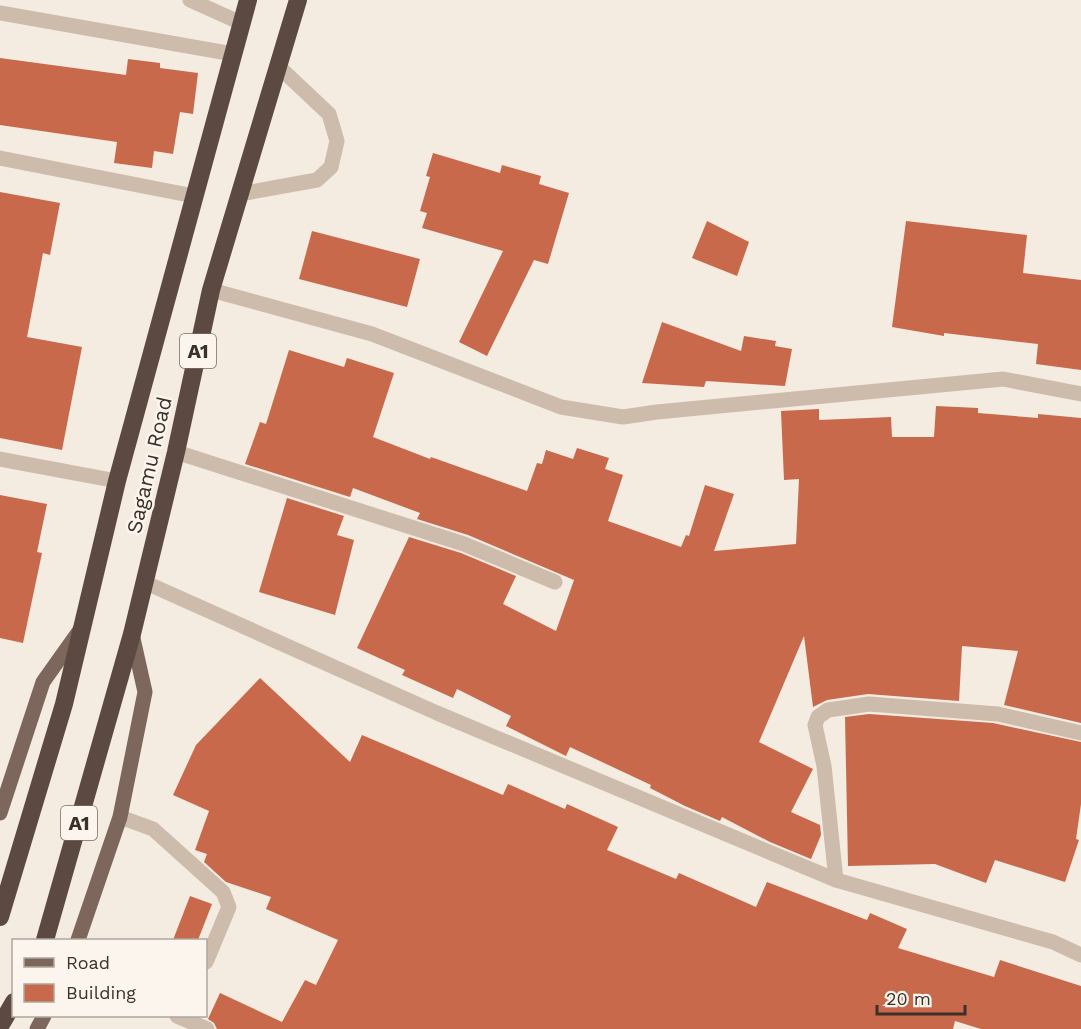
<svg xmlns="http://www.w3.org/2000/svg" width="1081" height="1029" font-family="'Work Sans',sans-serif">
	<rect width="100%" height="100%" fill="#f4ebe1"/>
	<g fill="#c8694b">
		<polygon points="0,58 126,75 128,59 160,63 160,68 198,73 193,114 180,112 173,154 154,151 152,168 114,163 117,142 0,125"/>
		<polygon points="433,153 500,173 502,165 541,176 539,184 569,193 548,264 534,260 487,356 459,342 503,251 422,228 427,213 420,211 430,177 426,176"/>
		<polygon points="0,192 60,203 50,255 43,253 27,337 82,347 62,450 0,438"/>
		<polygon points="707,221 749,242 737,276 692,258"/>
		<polygon points="906,221 1027,235 1023,273 1081,280 1081,370 1036,364 1038,344 944,333 944,336 892,327"/>
		<polygon points="312,231 420,259 407,307 299,279"/>
		<polygon points="662,322 741,351 744,336 776,341 775,346 792,349 785,386 706,381 704,387 642,383"/>
		<polygon points="289,350 344,367 347,358 394,373 373,437 430,459 431,457 527,491 537,463 542,464 546,450 573,459 577,448 609,458 605,469 623,475 608,521 681,547 686,535 689,536 705,485 734,494 714,551 796,544 799,479 784,480 781,411 819,409 819,420 891,417 892,437 934,437 936,406 978,408 978,413 1038,418 1038,414 1081,418 1081,723 1004,705 1018,651 962,646 959,701 868,694 827,700 813,707 804,636 759,742 813,769 791,812 820,825 821,835 811,859 770,842 722,817 720,821 685,806 650,788 651,785 570,747 566,756 506,726 511,716 457,689 453,698 402,675 405,670 357,648 409,537 461,553 516,576 503,604 556,631 574,580 468,535 417,519 420,513 353,488 350,497 245,464 260,422 266,424"/>
		<polygon points="0,495 47,504 37,552 42,553 23,643 0,638"/>
		<polygon points="287,498 344,516 337,535 354,540 335,615 259,592"/>
		<polygon points="260,678 350,762 362,735 503,795 508,784 565,809 567,804 618,827 607,850 676,879 679,873 756,907 767,882 867,920 870,913 907,929 898,948 994,977 1000,960 1081,986 1081,1029 981,1029 955,1021 953,1029 217,1029 214,1023 208,1019 220,993 282,1022 305,980 316,985 338,940 266,909 271,897 226,882 204,862 207,854 195,850 209,811 173,795 196,745"/>
		<polygon points="869,714 993,723 1081,742 1081,804 1076,839 1079,840 1065,882 995,860 986,883 935,864 848,866 845,717"/>
		<polygon points="190,896 212,904 198,940 173,940"/>
	</g>
	<g fill="none" stroke-linecap="round" stroke-linejoin="round">
		<g stroke="#cdbbac" stroke-width="15">
			<polyline points="190,0 241,23"/>
			<polyline points="0,13 233,54"/>
			<polyline points="0,158 194,196"/>
			<polyline points="240,194 317,180 331,167 337,141 329,114 278,66"/>
			<polyline points="211,290 372,334 561,407 623,417 657,412 1003,379 1081,394"/>
			<polyline points="176,452 464,544 555,582"/>
			<polyline points="0,459 117,481"/>
			<polyline points="144,582 437,713 836,880 1053,942 1081,955"/>
			<polyline points="120,817 153,829 223,892 229,907 206,962"/>
			<polyline points="836,880 824,766 815,725 818,717 828,710 869,704 998,714 1081,733"/>
			<polyline points="177,1016 207,1029"/>
		</g>
		<g stroke="#7d675c" stroke-width="15">
			<polyline points="0,813 43,682 80,630"/>
			<polyline points="78,940 120,817 145,692 132,634"/>
			<polyline points="37,1029 44,1016"/>
		</g>
		<g stroke="#5c4a42" stroke-width="18">
			<polyline points="0,917 64,704 117,481 248,0"/>
			<polyline points="45,940 132,634 176,452 211,290 298,0"/>
			<polyline points="0,1026 14,1002"/>
		</g>
	</g>
	<g text-anchor="middle" dominant-baseline="central" stroke-width="5" stroke-linejoin="round" paint-order="stroke">
		<g fill="#fbf5ee" stroke="#756b66" stroke-width="1.5">
			<rect x="180" y="334" width="36" height="34" rx="4.5"/>
			<rect x="61" y="806" width="36" height="34" rx="4.5"/>
		</g>
		<g font-size="20" font-weight="bold" fill="#3b302b">
			<text x="198" y="351">A1</text>
			<text x="79" y="823">A1</text>
		</g>
		<g font-size="21" fill="#3b302b" stroke="#fbf5ee">
			<text transform="translate(149 465) rotate(-77)">Sagamu Road</text>
		</g>
	</g>
	<rect x="12" y="939" width="195" height="78" fill="#fbf5ee" stroke="#aea6a0" stroke-width="1.5"/>
	<rect x="24" y="958" width="30" height="9" fill="#7d675c" stroke="#aea6a0" stroke-width="1.5"/>
	<text x="66" y="969" font-size="18" fill="#3b302b">Road</text>
	<rect x="24" y="984" width="30" height="18" fill="#c8694b" stroke="#aea6a0" stroke-width="1.5"/>
	<text x="66" y="999" font-size="18" fill="#3b302b">Building</text>
	<path d="M877 1005v9h88v-9" fill="none" stroke="#3b302b" stroke-width="3"/>
	<text x="886" y="1005" font-size="18" fill="#3b302b" stroke="#fbf5ee" stroke-width="4.5" paint-order="stroke">20 m</text>
</svg>
